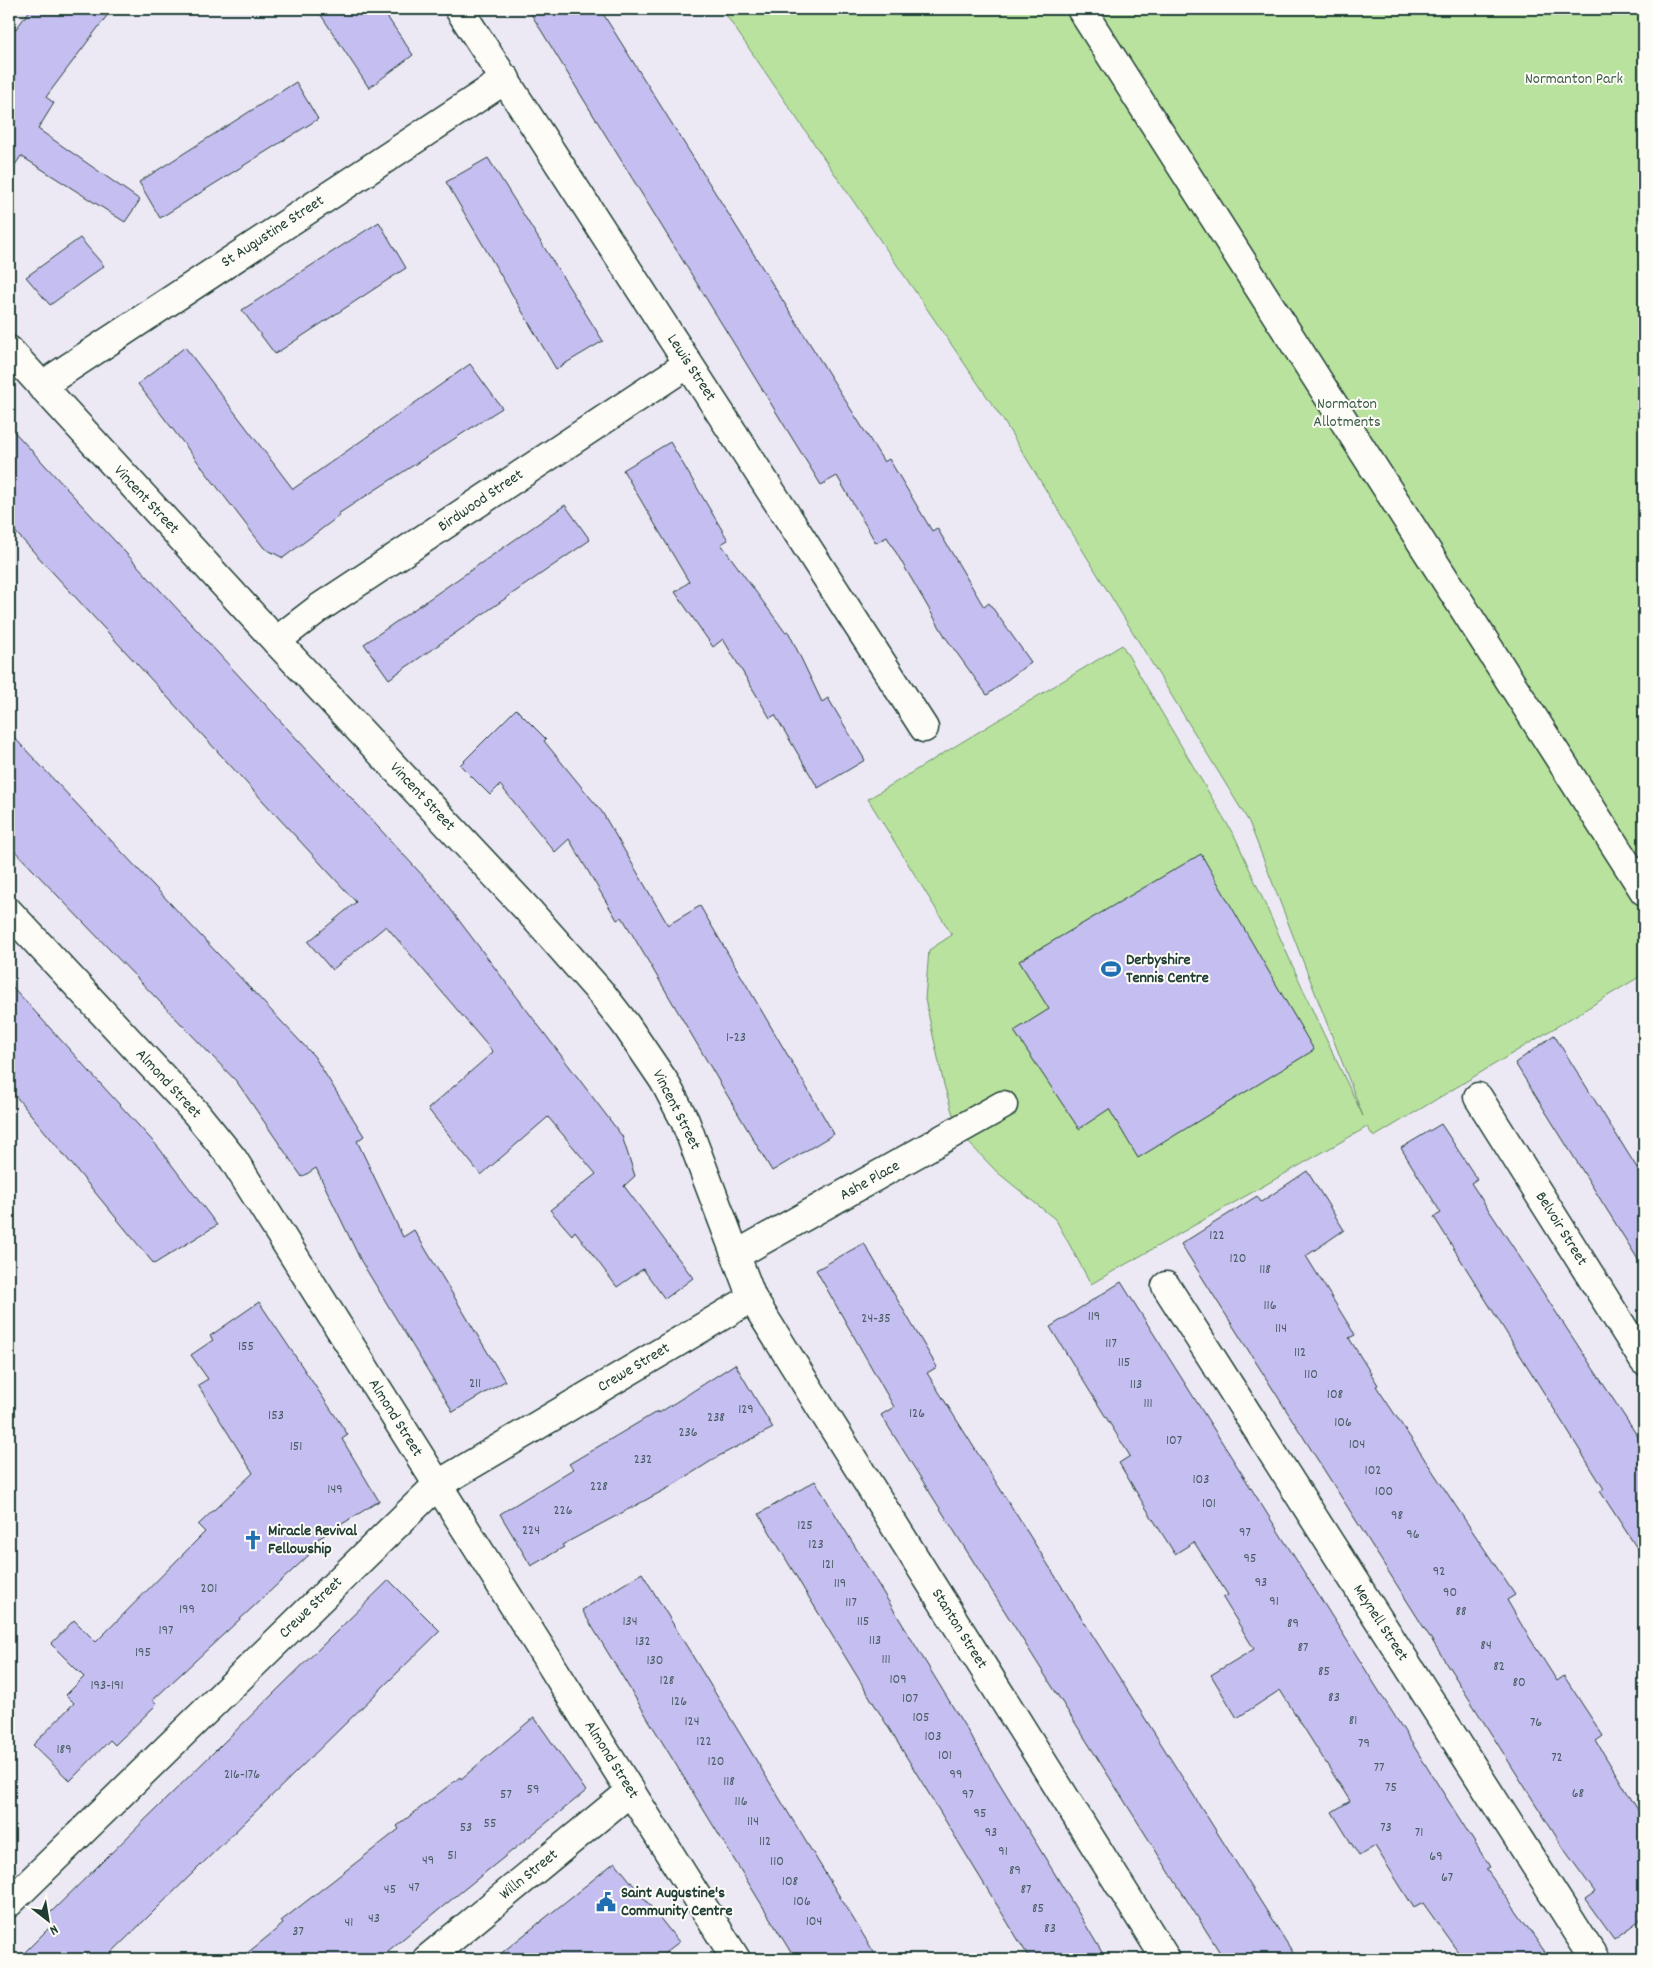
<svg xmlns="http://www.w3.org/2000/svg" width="1653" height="1968" font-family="Dekko,sans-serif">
	<rect width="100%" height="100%" fill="#ece9f5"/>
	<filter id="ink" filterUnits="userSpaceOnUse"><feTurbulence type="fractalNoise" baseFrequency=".02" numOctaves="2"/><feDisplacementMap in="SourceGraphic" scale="10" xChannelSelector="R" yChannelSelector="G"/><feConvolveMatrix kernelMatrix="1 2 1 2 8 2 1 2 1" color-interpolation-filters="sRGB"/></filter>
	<g filter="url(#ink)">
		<polygon fill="#b9e29e" stroke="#6c9069" points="722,9 1644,9 1644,974 1374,1137 1367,1127 1091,1284 1056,1220 997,1172 970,1144 954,1118 944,1085 925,999 929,950 952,935 868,799 1122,645 1236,839 1315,1016 1363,1116 1249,822 1003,420"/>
		<g fill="#c5bef1" stroke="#1f3d34">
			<polygon points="31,9 112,9 46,97 54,103 38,129 140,200 125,222 21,156 9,174 9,38"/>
			<polygon points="317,9 382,9 413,55 369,88"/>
			<polygon points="528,9 600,9 884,462 889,459 932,531 937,528 984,607 989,603 1031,662 987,695 946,638 887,537 876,543 837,476 821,485"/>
			<polygon points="296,82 318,119 160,218 139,182"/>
			<polygon points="488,158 603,341 556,369 446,182"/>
			<polygon points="379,222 406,268 275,354 242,310"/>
			<polygon points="80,238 104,266 50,305 26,277"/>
			<polygon points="185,347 293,489 470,364 502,408 338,514 339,516 283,558 264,548 138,384"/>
			<polygon points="9,426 436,890 622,1136 635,1176 624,1186 693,1278 665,1299 643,1269 617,1287 575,1231 572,1235 550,1210 596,1174 548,1117 481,1175 428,1109 493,1052 386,926 332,970 308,942 356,902 9,525"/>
			<polygon points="670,442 728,540 721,544 785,632 788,631 822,702 828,698 865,760 818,788 775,715 770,718 723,639 713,647 675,592 689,582 623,470"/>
			<polygon points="565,505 590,540 389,679 364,644"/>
			<polygon points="516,709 546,739 544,741 602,812 668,925 700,906 834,1134 772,1171 622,917 617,920 569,839 555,852 500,785 490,795 460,765"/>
			<polygon points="9,732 314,1056 364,1136 357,1141 403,1237 414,1230 505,1381 453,1412 361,1261 316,1168 302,1177 237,1082 9,845"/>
			<polygon points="1201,854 1314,1050 1138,1158 1109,1109 1079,1129 1014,1031 1049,1009 1019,961"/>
			<polygon points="9,983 159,1148 217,1225 154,1264 9,1088"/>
			<polygon points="1554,1035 1644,1179 1644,1269 1515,1063"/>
			<polygon points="1441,1124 1477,1179 1471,1183 1644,1446 1644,1559 1600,1491 1604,1489 1434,1217 1441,1213 1401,1148"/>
			<polygon points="1307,1171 1344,1230 1306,1256 1355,1335 1349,1338 1378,1385 1376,1386 1515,1595 1507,1600 1524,1629 1557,1681 1564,1676 1603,1736 1596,1741 1644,1820 1644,1917 1614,1939 1585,1899 1595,1892 1566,1852 1181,1244 1257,1196 1261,1202"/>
			<polygon points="864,1243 937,1367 927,1373 1297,1959 1224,1959 881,1415 894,1407 816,1270"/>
			<polygon points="1121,1282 1490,1867 1486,1869 1550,1959 1463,1959 1423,1903 1414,1908 1375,1846 1359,1856 1332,1812 1350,1801 1280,1690 1237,1718 1211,1675 1254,1649 1223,1598 1228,1595 1194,1542 1175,1554 1144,1505 1119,1463 1130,1456 1050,1327"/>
			<polygon points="259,1302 348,1435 342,1439 379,1501 302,1549 309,1555 153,1700 157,1704 115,1745 110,1740 70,1781 33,1745 74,1703 66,1695 84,1677 51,1644 74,1620 96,1642 205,1532 198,1525 253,1473 198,1385 208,1379 191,1355 213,1340 210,1336"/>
			<polygon points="735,1364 773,1428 719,1456 670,1487 562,1545 564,1547 531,1566 500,1514 573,1469 569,1464 658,1411 659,1413"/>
			<polygon points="815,1481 1072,1902 1106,1959 1030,1959 805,1591 759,1514"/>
			<polygon points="642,1573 789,1814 878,1959 795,1959 667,1750 582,1610"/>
			<polygon points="389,1580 440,1631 105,1959 18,1959 52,1925 45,1918"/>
			<polygon points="534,1717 586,1791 378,1959 240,1959 283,1924 281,1921 371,1851 399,1829 397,1826 460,1777 461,1779"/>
			<polygon points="615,1862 679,1942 657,1959 494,1959"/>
		</g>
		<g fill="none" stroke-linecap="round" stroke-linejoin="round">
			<defs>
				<g id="minor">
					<polyline points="459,9 924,728"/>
					<polyline points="1081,9 1644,891"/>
					<polyline points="9,350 276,641 528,910 602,994 626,1025 664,1081 685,1121 752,1298 1166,1959"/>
					<polyline points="41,386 506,79"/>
					<polyline points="276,641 319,608 688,364"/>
					<polyline points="9,912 196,1113 233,1159 736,1959"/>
					<polyline points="1478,1097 1644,1361"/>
					<polyline points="736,1255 1003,1105"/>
					<polyline points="1166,1286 1595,1959"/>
					<polyline points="9,1903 437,1485 752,1298"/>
					<polyline points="427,1959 631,1791"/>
				</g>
			</defs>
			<use href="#minor" stroke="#1f3d34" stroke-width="31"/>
			<use href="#minor" stroke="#fdfcf7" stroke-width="28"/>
		</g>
	</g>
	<defs>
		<symbol id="stadium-bare" viewBox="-9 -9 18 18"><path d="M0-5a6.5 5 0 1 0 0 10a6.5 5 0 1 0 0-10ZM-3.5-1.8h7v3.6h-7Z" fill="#1f6fb2" stroke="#fdfcf7" stroke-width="2.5" paint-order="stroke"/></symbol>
		<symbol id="church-bare" viewBox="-9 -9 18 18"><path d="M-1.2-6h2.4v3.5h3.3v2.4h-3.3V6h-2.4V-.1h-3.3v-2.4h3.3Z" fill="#1f6fb2" stroke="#fdfcf7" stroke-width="2.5" paint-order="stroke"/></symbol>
		<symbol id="civic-bare" viewBox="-9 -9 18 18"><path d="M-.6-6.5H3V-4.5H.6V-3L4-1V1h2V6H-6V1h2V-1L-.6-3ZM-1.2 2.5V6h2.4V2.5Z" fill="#1f6fb2" stroke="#fdfcf7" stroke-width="2.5" paint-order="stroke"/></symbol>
	</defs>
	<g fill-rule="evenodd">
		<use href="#stadium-bare" x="1097" y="955" width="28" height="28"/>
		<use href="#church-bare" x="239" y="1526" width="28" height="28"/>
		<use href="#civic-bare" x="592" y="1888" width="28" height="28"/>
	</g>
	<g text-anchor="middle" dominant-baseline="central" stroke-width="4" stroke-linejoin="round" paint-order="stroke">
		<g font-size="14" fill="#485d63">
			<text x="736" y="1038">1-23</text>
			<text x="1217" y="1236">122</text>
			<text x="1238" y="1259">120</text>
			<text x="1265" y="1270">118</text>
			<text x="1270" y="1306">116</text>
			<text x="1094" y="1317">119</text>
			<text x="876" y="1319">24-35</text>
			<text x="1281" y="1329">114</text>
			<text x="1111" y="1344">117</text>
			<text x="246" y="1347">155</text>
			<text x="1300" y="1353">112</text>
			<text x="1124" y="1363">115</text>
			<text x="1311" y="1375">110</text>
			<text x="475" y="1384">211</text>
			<text x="1136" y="1385">113</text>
			<text x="1335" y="1395">108</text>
			<text x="1148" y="1404">111</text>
			<text x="746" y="1410">129</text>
			<text x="917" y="1414">126</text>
			<text x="276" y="1416">153</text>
			<text x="716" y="1418">238</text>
			<text x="1343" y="1423">106</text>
			<text x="688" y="1433">236</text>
			<text x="1174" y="1441">107</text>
			<text x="1357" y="1445">104</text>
			<text x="296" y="1447">151</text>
			<text x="643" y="1460">232</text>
			<text x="1373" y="1471">102</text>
			<text x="1201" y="1480">103</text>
			<text x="599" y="1487">228</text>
			<text x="335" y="1490">149</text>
			<text x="1384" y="1492">100</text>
			<text x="1209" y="1504">101</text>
			<text x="563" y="1511">226</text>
			<text x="1397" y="1516">98</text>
			<text x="805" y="1526">125</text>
			<text x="531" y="1531">224</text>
			<text x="1245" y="1533">97</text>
			<text x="1413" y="1535">96</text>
			<text x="816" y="1545">123</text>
			<text x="1250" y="1559">95</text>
			<text x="828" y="1565">121</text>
			<text x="1439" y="1572">92</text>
			<text x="1261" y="1583">93</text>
			<text x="840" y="1584">119</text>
			<text x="209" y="1589">201</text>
			<text x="1450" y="1593">90</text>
			<text x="1274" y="1602">91</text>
			<text x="851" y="1603">117</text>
			<text x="187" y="1610">199</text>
			<text x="1461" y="1612">88</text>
			<text x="630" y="1622">134</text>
			<text x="863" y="1622">115</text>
			<text x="1293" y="1624">89</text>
			<text x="166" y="1631">197</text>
			<text x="875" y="1641">113</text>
			<text x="643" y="1642">132</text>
			<text x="1486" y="1646">84</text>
			<text x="1303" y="1648">87</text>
			<text x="143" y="1653">195</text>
			<text x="886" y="1660">111</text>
			<text x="655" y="1661">130</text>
			<text x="1499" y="1667">82</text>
			<text x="1324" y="1672">85</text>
			<text x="898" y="1680">109</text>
			<text x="667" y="1681">128</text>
			<text x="1519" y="1683">80</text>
			<text x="107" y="1686">193-191</text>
			<text x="1334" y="1698">83</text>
			<text x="910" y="1699">107</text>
			<text x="679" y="1702">126</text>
			<text x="921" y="1718">105</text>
			<text x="1353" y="1721">81</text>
			<text x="692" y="1722">124</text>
			<text x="1536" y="1723">76</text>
			<text x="933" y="1737">103</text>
			<text x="704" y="1742">122</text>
			<text x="1364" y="1744">79</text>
			<text x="64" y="1750">189</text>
			<text x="945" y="1756">101</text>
			<text x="1557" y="1758">72</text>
			<text x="716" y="1762">120</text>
			<text x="1379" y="1768">77</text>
			<text x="242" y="1775">216-176</text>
			<text x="956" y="1775">99</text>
			<text x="729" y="1782">118</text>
			<text x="1391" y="1788">75</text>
			<text x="533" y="1790">59</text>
			<text x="1578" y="1794">68</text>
			<text x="506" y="1795">57</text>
			<text x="968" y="1795">97</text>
			<text x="741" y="1802">116</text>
			<text x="980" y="1814">95</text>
			<text x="753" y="1822">114</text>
			<text x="490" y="1824">55</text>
			<text x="466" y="1828">53</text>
			<text x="1386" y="1828">73</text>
			<text x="991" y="1833">93</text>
			<text x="1419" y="1833">71</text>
			<text x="765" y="1842">112</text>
			<text x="1003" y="1852">91</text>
			<text x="452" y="1856">51</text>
			<text x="1436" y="1857">69</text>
			<text x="428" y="1861">49</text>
			<text x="777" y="1862">110</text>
			<text x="1015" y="1871">89</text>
			<text x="1447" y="1878">67</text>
			<text x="790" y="1882">108</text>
			<text x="414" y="1888">47</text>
			<text x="390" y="1890">45</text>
			<text x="1026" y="1890">87</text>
			<text x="802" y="1902">106</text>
			<text x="1038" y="1909">85</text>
			<text x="374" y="1919">43</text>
			<text x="814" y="1922">104</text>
			<text x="349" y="1923">41</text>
			<text x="1050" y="1929">83</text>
			<text x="298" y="1932">37</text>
		</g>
		<g font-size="16" fill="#3e5e49" stroke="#fdfcf7">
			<text x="1574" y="79">Normanton Park</text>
			<text x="1347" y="404">Normaton<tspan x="1347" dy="18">Allotments</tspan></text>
		</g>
		<g font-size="16" fill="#1f3d34" stroke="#fdfcf7">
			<text transform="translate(273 232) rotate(-33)">St Augustine Street</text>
			<text transform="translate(691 368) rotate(57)">Lewis Street</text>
			<text transform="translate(146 500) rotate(47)">Vincent Street</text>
			<text transform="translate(481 501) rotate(-34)">Birdwood Street</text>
			<text transform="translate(422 797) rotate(47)">Vincent Street</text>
			<text transform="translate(168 1084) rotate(47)">Almond Street</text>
			<text transform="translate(676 1110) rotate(63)">Vincent Street</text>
			<text transform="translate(870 1181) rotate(-29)">Ashe Place</text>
			<text transform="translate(1561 1229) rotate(58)">Belvoir Street</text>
			<text transform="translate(634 1368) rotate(-31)">Crewe Street</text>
			<text transform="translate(395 1418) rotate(58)">Almond Street</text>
			<text transform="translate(311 1608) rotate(-44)">Crewe Street</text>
			<text transform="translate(1380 1623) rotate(57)">Meynell Street</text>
			<text transform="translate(959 1629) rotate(58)">Stanton Street</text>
			<text transform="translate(611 1760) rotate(58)">Almond Street</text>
			<text transform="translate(529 1875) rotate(-39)">Willn Street</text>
		</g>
		<g font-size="16" font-weight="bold" fill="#1f3d34" stroke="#fdfcf7" text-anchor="start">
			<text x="1126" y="960">Derbyshire<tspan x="1126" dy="18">Tennis Centre</tspan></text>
			<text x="268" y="1531">Miracle Revival<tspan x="268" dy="18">Fellowship</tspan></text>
			<text x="621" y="1893">Saint Augustine's<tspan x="621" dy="18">Community Centre</tspan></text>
		</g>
	</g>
	<rect width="1653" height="1968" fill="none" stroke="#fdfcf7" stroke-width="30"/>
	<rect x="15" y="15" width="1623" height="1938" fill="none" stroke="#1f3d34" stroke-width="2" filter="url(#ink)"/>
	<g transform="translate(48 1920) rotate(149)" stroke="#fdfcf7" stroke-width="4" paint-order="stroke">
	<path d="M0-4L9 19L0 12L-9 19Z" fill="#1f3d34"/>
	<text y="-8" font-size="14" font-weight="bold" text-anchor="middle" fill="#1f3d34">N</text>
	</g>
</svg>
